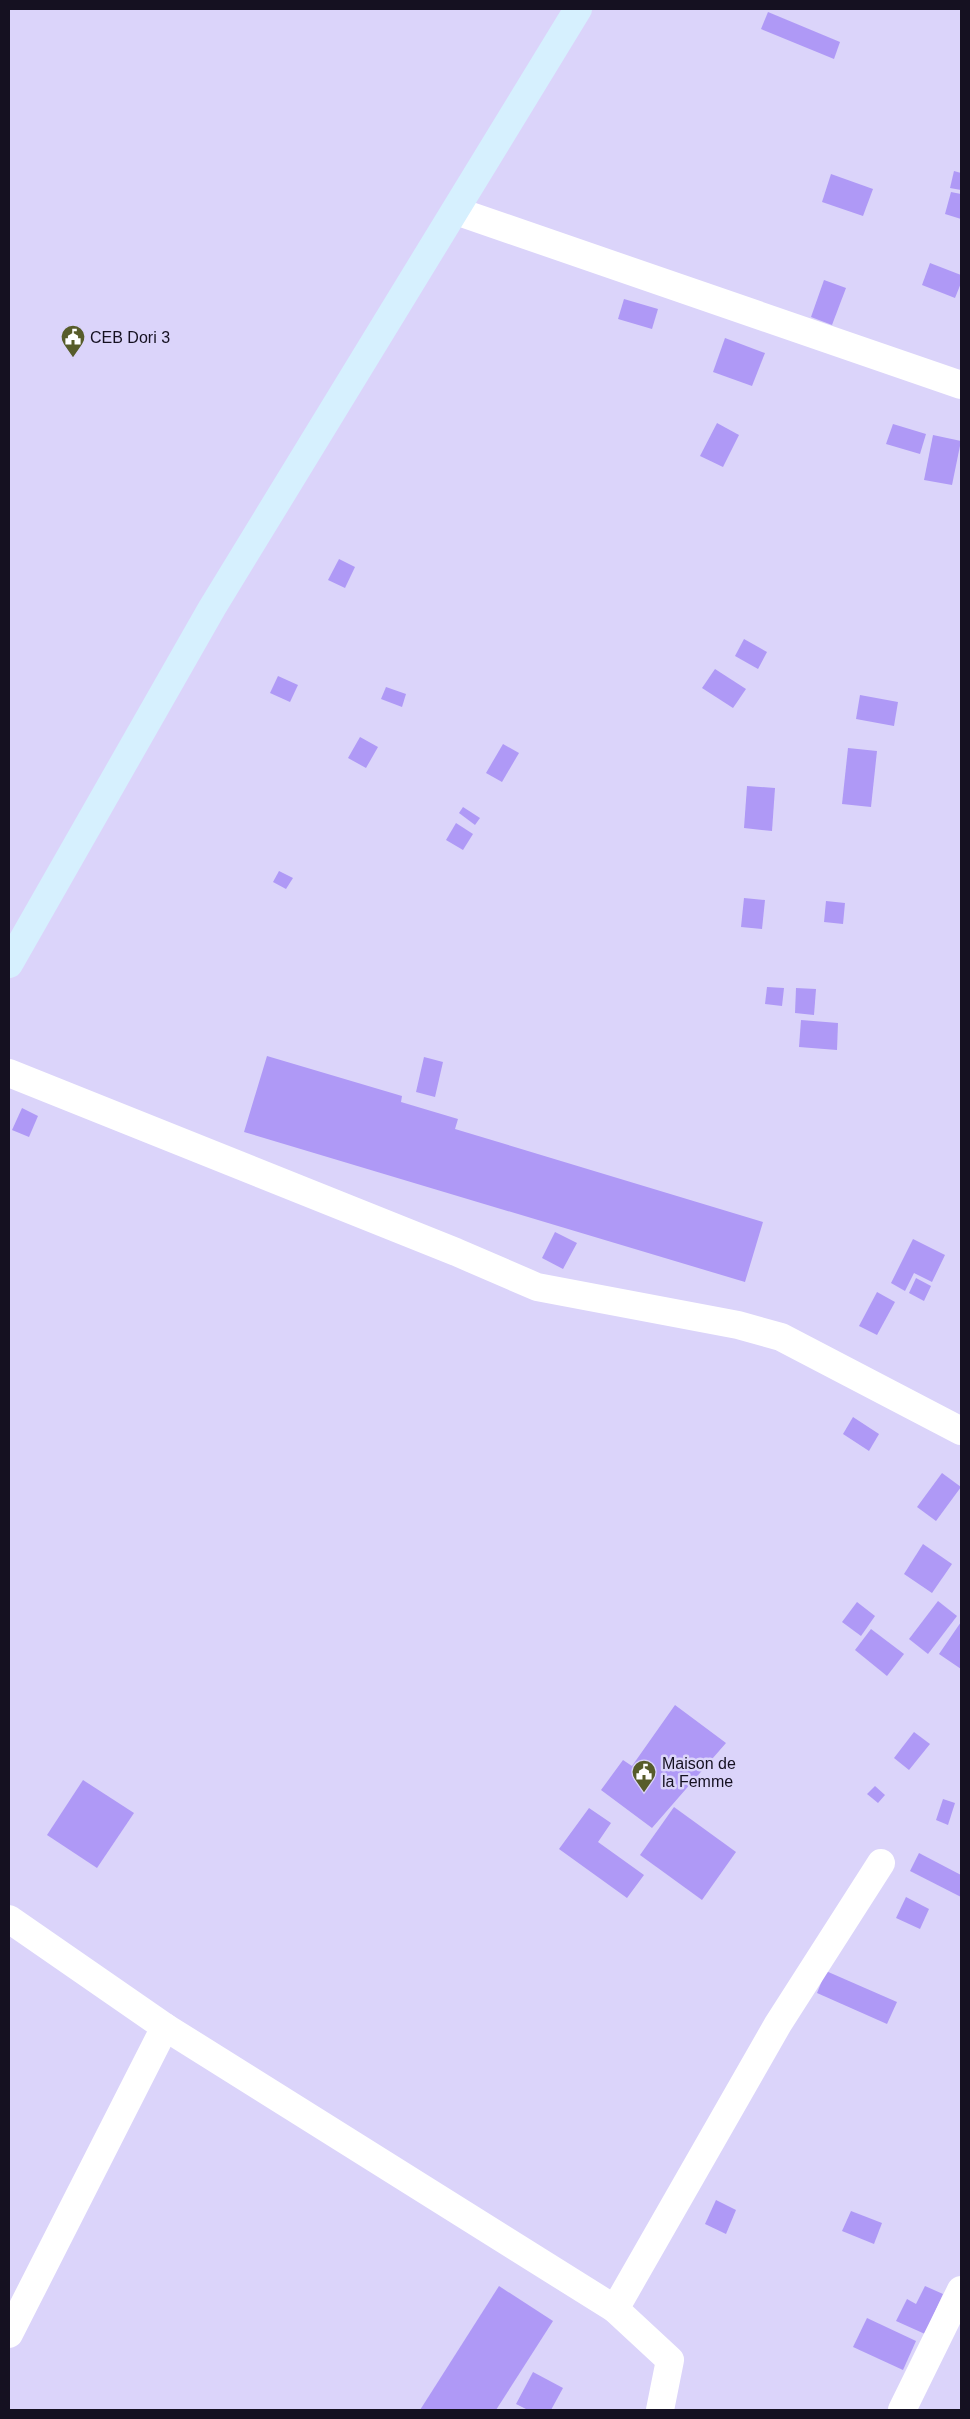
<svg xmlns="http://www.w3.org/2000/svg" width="970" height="2419" font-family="Helvetica,sans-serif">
	<rect width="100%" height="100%" fill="#dbd4fa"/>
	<g fill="#af99f6">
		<polygon points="768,12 840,42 834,59 761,29"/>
		<polygon points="954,171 961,173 961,190 950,188"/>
		<polygon points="831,174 873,189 863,216 822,202"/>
		<polygon points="951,192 961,194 961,219 945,214"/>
		<polygon points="930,263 961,275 961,283 955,298 922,285"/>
		<polygon points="824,280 846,288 832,325 811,317"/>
		<polygon points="624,299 658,309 652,329 618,319"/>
		<polygon points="725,338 765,353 752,386 713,372"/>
		<polygon points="717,423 739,435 723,467 700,456"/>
		<polygon points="893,424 926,434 920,454 886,444"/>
		<polygon points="933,435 961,441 952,485 924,480"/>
		<polygon points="339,559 355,567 345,588 328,580"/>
		<polygon points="744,639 767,652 758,669 735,656"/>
		<polygon points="715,669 746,689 733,708 702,688"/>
		<polygon points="278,676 298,685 290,702 270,693"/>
		<polygon points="386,687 406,694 402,707 381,699"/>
		<polygon points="860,695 898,702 894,726 856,719"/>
		<polygon points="360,737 378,747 366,768 348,758"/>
		<polygon points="503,744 519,753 502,782 486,773"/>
		<polygon points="848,748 877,751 871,807 842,804"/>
		<polygon points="747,786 775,788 772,831 744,828"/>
		<polygon points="463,807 480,818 475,825 459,813"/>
		<polygon points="456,823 473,834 463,850 446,840"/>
		<polygon points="279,871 293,878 286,889 273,882"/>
		<polygon points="744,898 765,900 762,929 741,927"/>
		<polygon points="826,901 845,903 843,924 824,922"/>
		<polygon points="767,987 784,988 782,1006 765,1004"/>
		<polygon points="796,988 816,989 814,1015 795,1013"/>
		<polygon points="801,1020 838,1023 837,1050 799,1047"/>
		<polygon points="267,1056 402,1096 401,1102 458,1119 455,1129 763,1222 745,1282 244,1132"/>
		<polygon points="424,1057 443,1062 435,1097 416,1092"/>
		<polygon points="22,1108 38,1116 29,1137 12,1130"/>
		<polygon points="555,1232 577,1243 563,1269 542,1258"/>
		<polygon points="913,1239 945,1255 932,1282 914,1273 905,1291 891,1283"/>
		<polygon points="916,1278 931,1286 924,1301 909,1293"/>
		<polygon points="877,1292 895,1302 877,1335 859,1326"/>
		<polygon points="853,1417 879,1434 869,1451 843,1434"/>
		<polygon points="942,1473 961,1487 936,1521 917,1507"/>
		<polygon points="923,1544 952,1564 932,1593 904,1574"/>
		<polygon points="938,1601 957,1616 928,1654 909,1639"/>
		<polygon points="857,1602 875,1616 861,1636 842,1622"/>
		<polygon points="961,1622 961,1669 939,1654"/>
		<polygon points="871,1629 904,1654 887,1676 855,1650"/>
		<polygon points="675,1705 726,1743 652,1828 601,1790 623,1760 632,1766"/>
		<polygon points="914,1732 930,1744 909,1770 894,1758"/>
		<polygon points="83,1780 134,1813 97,1868 47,1835"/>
		<polygon points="875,1786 885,1795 878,1803 867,1794"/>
		<polygon points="943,1799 955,1803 948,1825 936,1820"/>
		<polygon points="674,1807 736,1852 702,1900 640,1855"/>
		<polygon points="589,1808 611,1823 598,1842 644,1875 627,1898 559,1849"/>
		<polygon points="919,1853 961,1875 961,1897 910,1871"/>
		<polygon points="906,1897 929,1909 920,1929 896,1918"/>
		<polygon points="826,1971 897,2002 887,2024 817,1993"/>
		<polygon points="716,2200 736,2210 726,2234 705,2224"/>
		<polygon points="851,2211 882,2223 874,2244 842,2231"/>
		<polygon points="499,2286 553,2321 496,2410 420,2410"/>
		<polygon points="925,2286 943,2294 925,2334 896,2321 907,2299 916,2304"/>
		<polygon points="867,2318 916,2341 903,2370 853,2347"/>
		<polygon points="533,2372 563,2388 551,2410 528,2410 516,2404"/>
	</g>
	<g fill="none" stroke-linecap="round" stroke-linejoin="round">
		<g stroke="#fff" stroke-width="28">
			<polyline points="456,211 961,385"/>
			<polyline points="9,1073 456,1252 537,1287 738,1325 781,1337 961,1431"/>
			<polyline points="9,1919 165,2027 615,2309 670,2360 660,2410"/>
			<polyline points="615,2309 778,2024 881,1863"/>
			<polyline points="9,2334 165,2027"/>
			<polyline points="902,2410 961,2290"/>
		</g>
		<polyline stroke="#d6f0fe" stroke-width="28" points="9,964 212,608 578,9"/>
	</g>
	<defs>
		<symbol id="civic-pin" viewBox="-11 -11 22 30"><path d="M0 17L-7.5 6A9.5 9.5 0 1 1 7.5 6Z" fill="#575c2a" stroke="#dbd4fa"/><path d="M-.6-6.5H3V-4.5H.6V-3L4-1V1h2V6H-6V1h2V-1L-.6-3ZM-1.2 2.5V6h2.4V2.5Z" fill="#fff"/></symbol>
	</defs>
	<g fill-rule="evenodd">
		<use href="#civic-pin" x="59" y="323" width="28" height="38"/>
		<use href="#civic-pin" x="630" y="1758" width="28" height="38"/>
	</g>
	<g text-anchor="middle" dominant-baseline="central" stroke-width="5" stroke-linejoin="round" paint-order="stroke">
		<g font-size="16" fill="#151121" stroke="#dbd4fa" text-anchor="start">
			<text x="90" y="337">CEB Dori 3</text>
			<text x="662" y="1763">Maison de<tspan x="662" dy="18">la Femme</tspan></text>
		</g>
	</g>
	<rect width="970" height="2419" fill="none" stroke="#151121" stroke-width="20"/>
</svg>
